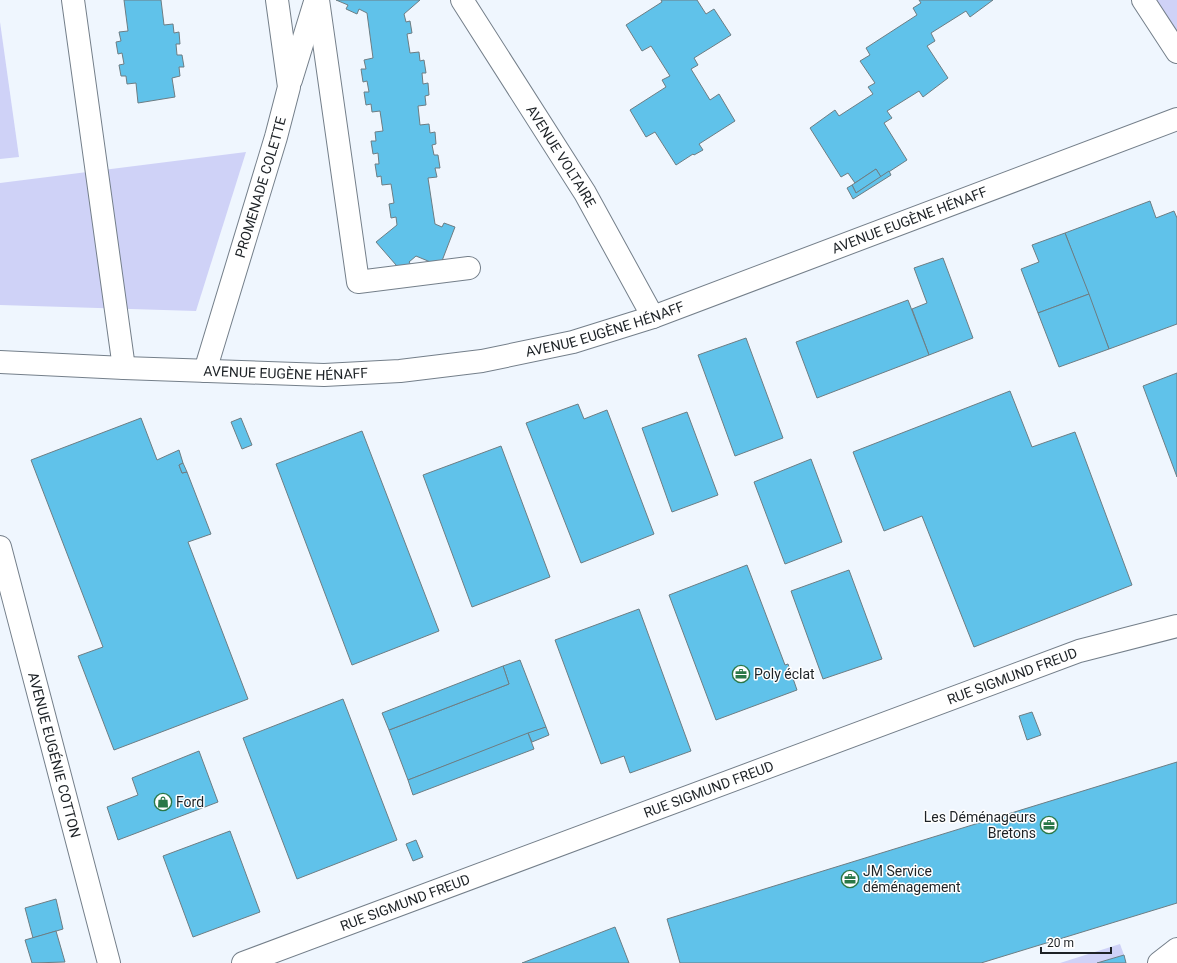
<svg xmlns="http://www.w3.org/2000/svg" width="1177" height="963" font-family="Roboto,sans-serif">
	<rect width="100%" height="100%" fill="#eff6fe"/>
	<g fill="#cfd2f7">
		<polygon points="1150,0 1177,0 1177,43"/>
		<polygon points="0,22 19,157 0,159"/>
		<polygon points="246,152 196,311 0,305 0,183"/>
		<polygon points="1120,944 1124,955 1097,963 1060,963"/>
	</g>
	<g fill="#60c2ea" stroke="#6d7d83">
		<polygon points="124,0 161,0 164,25 173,24 174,33 179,32 180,44 176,44 177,55 182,55 184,67 179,67 180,76 172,78 175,97 138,103 136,83 127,84 126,76 121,76 119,65 124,64 122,53 118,54 116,42 121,41 119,32 128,31"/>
		<polygon points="336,0 420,0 404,14 406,22 410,21 412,33 407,34 410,53 419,52 420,61 424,60 426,73 422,73 423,84 428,83 429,95 425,96 426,105 418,106 420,125 429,124 430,133 435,132 436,144 432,145 434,155 438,155 440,168 435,168 437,177 428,178 435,224 442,227 444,223 455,227 440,266 416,256 409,262 412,266 403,273 376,242 397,225 396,217 391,218 389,204 394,203 391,184 382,185 381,176 377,177 375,164 379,164 378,153 373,154 371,141 376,141 375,132 383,131 380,111 372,112 371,104 366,105 364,92 369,92 367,81 363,82 361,69 366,69 364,60 373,58 367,13 359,9 357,14 346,9 348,5"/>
		<polygon points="661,0 697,0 706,14 714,9 731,35 694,58 698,65 691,69 710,100 719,94 735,121 699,144 703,150 694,155 693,154 676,165 655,132 646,137 630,110 666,87 662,80 670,76 651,46 642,51 626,25 662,2"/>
		<polygon points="919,0 993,0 970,17 966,11 931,33 935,41 927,46 948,78 923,97 919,91 887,111 892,118 884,123 907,160 881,177 876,169 855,183 848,173 841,177 810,128 835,110 839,116 873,94 868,87 875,83 860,61 870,55 866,48 917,15 913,8 921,3"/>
		<polygon points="876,169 881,177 856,193 852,185"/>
		<polygon points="889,171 891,175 853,199 847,188 852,185 856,193"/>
		<polygon points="1150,201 1156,218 1174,211 1177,218 1177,324 1109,349 1065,233"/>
		<polygon points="1065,233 1089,294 1038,313 1021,269 1039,262 1032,245"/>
		<polygon points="943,258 973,338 929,355 912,309 927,303 914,268"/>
		<polygon points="1089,294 1109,349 1059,367 1038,313"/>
		<polygon points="908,300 929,355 817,398 796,342"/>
		<polygon points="746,338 783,438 735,456 698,355"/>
		<polygon points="1177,373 1177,477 1143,386"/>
		<polygon points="1010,391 1032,447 1075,432 1132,585 974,647 922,516 884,531 853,452"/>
		<polygon points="578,404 584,419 607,410 654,534 581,563 526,423"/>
		<polygon points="687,412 718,495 672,512 642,428"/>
		<polygon points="141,418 157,460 179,450 183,463 179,465 182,473 187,472 211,534 188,542 248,699 114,750 78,656 103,647 31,460"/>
		<polygon points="241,418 252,445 242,449 231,422"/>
		<polygon points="362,431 439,631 352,665 276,464"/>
		<polygon points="501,446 550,577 472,607 423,475"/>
		<polygon points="811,459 842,542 785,564 754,482"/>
		<polygon points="183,463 187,472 182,473 179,465"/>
		<polygon points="747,565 785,665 788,664 797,690 716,720 669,595"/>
		<polygon points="849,570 882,659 823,679 791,591"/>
		<polygon points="639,609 691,751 630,773 624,756 601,764 555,640"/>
		<polygon points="520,660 546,727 408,780 389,730 509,684 503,666"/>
		<polygon points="503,666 509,684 389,730 382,713"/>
		<polygon points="343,699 397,840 297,879 243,738"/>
		<polygon points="1032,712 1041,735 1027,740 1019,716"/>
		<polygon points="546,727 549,735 532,742 528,733"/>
		<polygon points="528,733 534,749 413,795 408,780"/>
		<polygon points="199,751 218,802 118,840 107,807 138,795 132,778"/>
		<polygon points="1177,762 1177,903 981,963 680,963 667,919"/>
		<polygon points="230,831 260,912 193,937 163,856"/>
		<polygon points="416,840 423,857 413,861 406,844"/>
		<polygon points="56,899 63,929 33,938 25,908"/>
		<polygon points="615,927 629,963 522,963"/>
		<polygon points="56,931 65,962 32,963 25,940"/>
		<polygon points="1124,955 1126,963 1097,963"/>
	</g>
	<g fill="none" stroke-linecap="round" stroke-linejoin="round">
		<defs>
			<g id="street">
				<polyline points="73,0 124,368"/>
				<polyline points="318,0 358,282 469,268"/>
				<path id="s1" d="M462 0 585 193 653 317"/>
				<polyline points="1143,0 1177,52"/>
				<polyline points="291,80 315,2"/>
				<path id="s2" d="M205 371 276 137 289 87 277 0"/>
				<path id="s3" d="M0 547 109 963"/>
				<path id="s4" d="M243 963 1079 651 1177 626"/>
				<polyline points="1159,963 1177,949"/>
			</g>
			<g id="secondary">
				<path id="s5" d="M0 362 124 368 324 375 400 371 482 361 573 342 653 317 1177 119"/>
			</g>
		</defs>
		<use href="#street" stroke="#747f8a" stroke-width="24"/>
		<use href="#secondary" stroke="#747f8a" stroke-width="24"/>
		<use href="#street" stroke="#fff" stroke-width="22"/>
		<use href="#secondary" stroke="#fff" stroke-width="22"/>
	</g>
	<defs>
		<symbol id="office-ring" viewBox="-11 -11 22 22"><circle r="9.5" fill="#fff" stroke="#2b7848" stroke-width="1.5"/><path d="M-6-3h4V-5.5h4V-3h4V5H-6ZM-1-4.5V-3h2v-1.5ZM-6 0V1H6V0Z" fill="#2b7848"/></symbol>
		<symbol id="shop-ring" viewBox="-11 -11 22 22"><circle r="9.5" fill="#fff" stroke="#2b7848" stroke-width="1.5"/><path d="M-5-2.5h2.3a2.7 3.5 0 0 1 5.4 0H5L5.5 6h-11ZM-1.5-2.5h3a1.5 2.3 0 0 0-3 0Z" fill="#2b7848"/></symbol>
	</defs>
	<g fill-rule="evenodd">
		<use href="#office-ring" x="731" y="664" width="20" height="20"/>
		<use href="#shop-ring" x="153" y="792" width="20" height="20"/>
		<use href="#office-ring" x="1039" y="815" width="20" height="20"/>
		<use href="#office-ring" x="840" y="869" width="20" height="20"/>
	</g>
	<g text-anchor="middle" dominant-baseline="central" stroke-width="3" stroke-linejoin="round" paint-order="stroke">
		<g font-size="14" fill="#1d2226" stroke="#fff">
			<text stroke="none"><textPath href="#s1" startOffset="185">AVENUE VOLTAIRE</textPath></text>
			<text stroke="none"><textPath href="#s2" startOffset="192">PROMENADE COLETTE</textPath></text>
			<text stroke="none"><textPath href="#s5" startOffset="934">AVENUE EUGÈNE HÉNAFF</textPath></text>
			<text stroke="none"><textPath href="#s5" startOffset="610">AVENUE EUGÈNE HÉNAFF</textPath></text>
			<text stroke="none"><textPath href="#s5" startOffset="286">AVENUE EUGÈNE HÉNAFF</textPath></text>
			<text stroke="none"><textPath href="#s4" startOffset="821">RUE SIGMUND FREUD</textPath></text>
			<text stroke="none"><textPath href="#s3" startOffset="215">AVENUE EUGÉNIE COTTON</textPath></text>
			<text stroke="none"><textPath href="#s4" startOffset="497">RUE SIGMUND FREUD</textPath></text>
			<text stroke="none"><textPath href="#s4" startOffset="173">RUE SIGMUND FREUD</textPath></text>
		</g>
		<g font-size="14" fill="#1d2226" stroke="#fff" text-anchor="start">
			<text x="754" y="674">Poly éclat</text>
			<text x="176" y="802">Ford</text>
			<text x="1036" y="817" text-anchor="end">Les Déménageurs<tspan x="1036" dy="16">Bretons</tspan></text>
			<text x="863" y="871">JM Service<tspan x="863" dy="16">déménagement</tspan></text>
		</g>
	</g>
	<path d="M1041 947v6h70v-6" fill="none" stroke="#1d2226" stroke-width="2"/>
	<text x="1047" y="947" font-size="12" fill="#1d2226" stroke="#ffffff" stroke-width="3" paint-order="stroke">20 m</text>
</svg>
